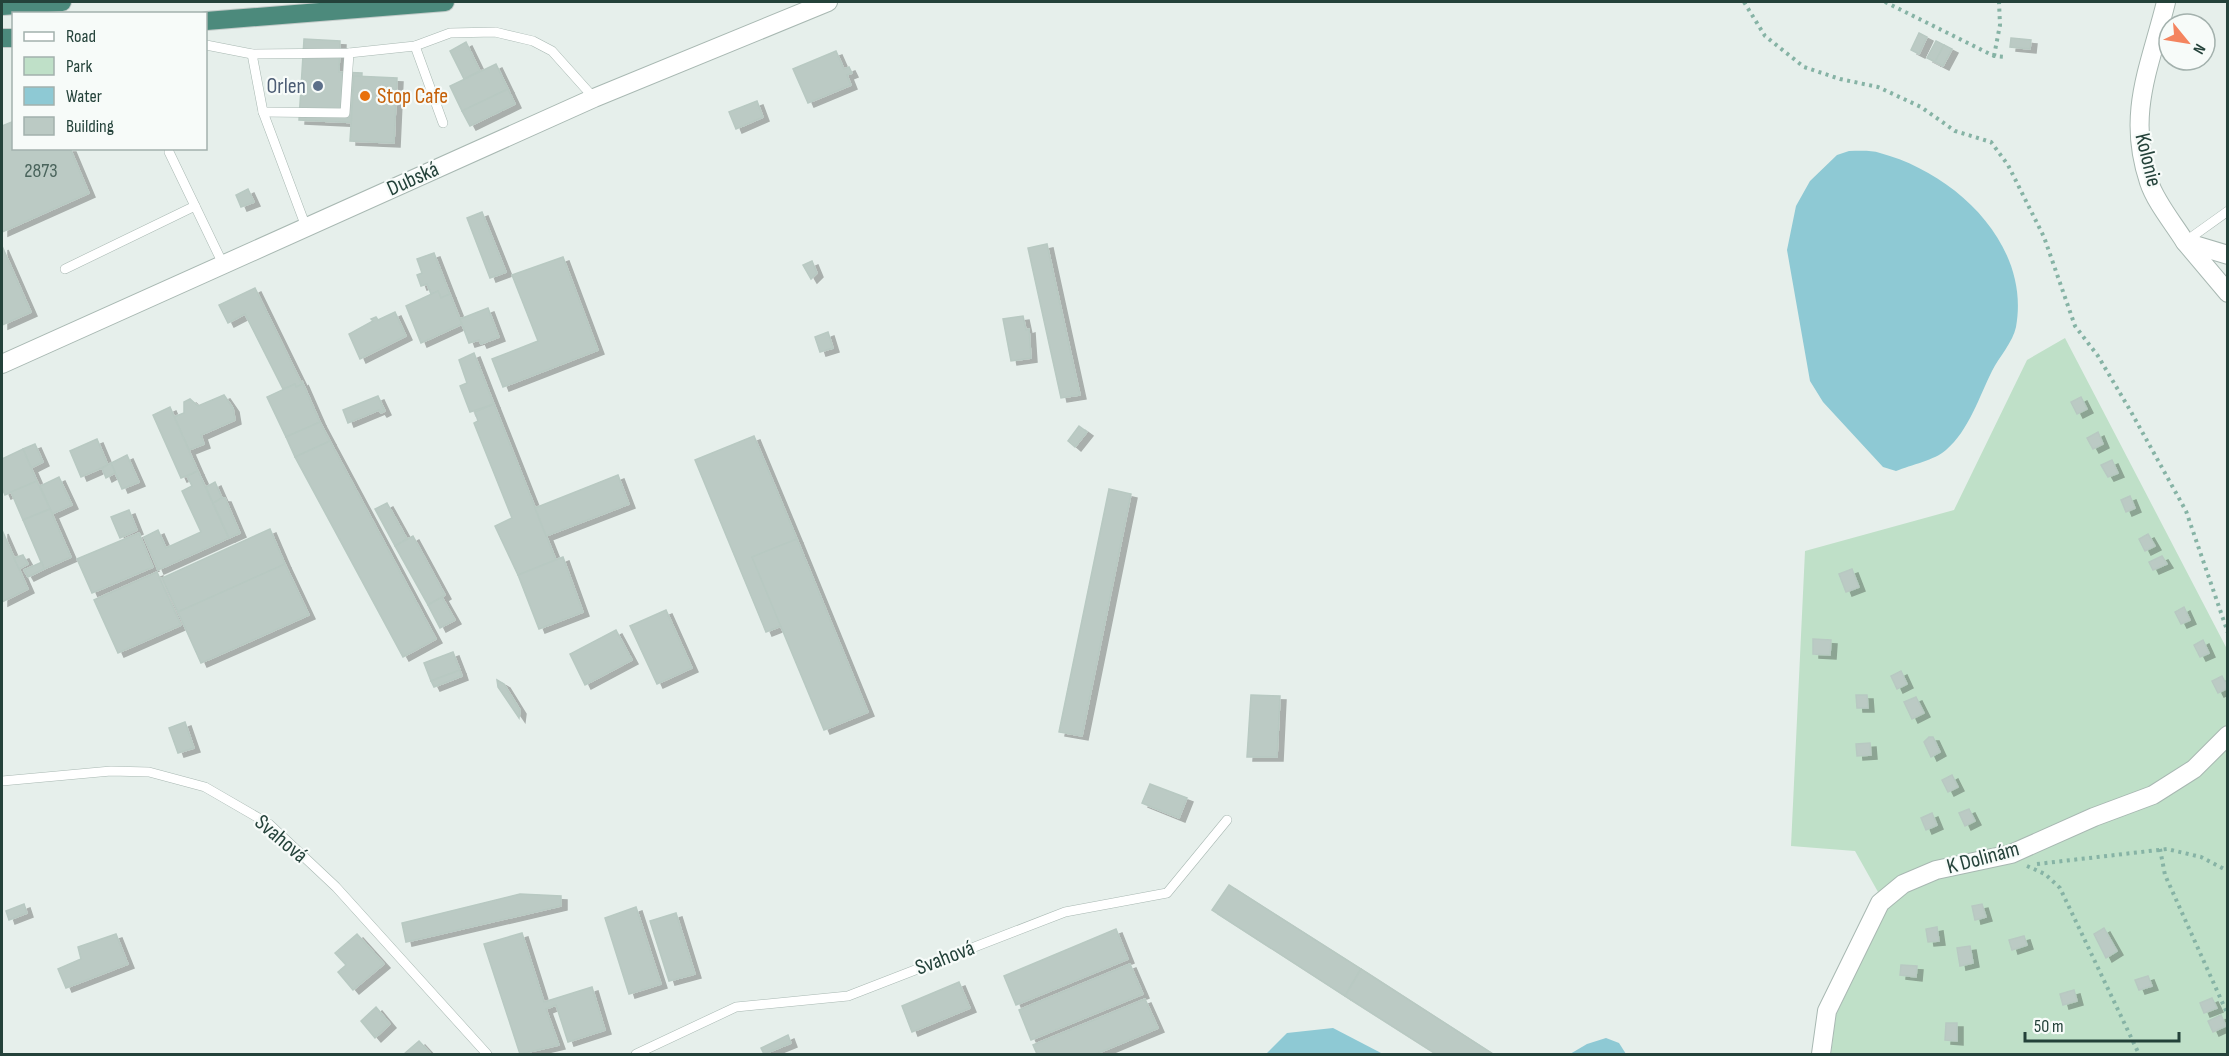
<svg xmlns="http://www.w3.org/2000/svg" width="2229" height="1056" font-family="'Sofia Sans Condensed',sans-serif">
	<defs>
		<filter id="shadow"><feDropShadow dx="6" dy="4" stdDeviation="0" flood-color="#0004"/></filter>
	</defs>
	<rect width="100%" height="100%" fill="#e6efeb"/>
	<polygon fill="#bfe0c8" points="2065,338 2227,649 2227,1054 1831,1054 1836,1015 1887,908 1855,851 1791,846 1805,551 1954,510 2027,360"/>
	<g fill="#8ec9d4">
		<path d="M1849 151C1859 151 1871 150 1880 153 1955 173 2031 244 2016 327 2013 342 1999 357 1992 371 1979 397 1969 430 1946 450 1935 460 1911 465 1896 471L1883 467 1823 402 1810 381 1787 250 1796 206 1810 181 1837 155Z"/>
		<polygon points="1333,1028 1383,1054 1266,1054 1287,1033"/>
		<polygon points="1606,1038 1619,1043 1626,1054 1570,1054 1587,1044"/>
	</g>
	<g fill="#bbcac4" stroke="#b8c9c2" stroke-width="1.5" filter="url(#shadow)">
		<polygon points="1919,33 1927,37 1919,54 1911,50"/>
		<polygon points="2011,38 2031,40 2030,49 2010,47"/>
		<polygon points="304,39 340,41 339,72 362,73 360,123 299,120"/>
		<polygon points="1936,41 1944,45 1935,62 1927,58"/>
		<polygon points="466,42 480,71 464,79 450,51"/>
		<polygon points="1944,45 1952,49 1943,66 1935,62"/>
		<polygon points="836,51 844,69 849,67 852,73 847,75 851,85 808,103 793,69"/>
		<polygon points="496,64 508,89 462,111 450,86"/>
		<polygon points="354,76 397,78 394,143 350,141"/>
		<polygon points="508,89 515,104 470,126 462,111"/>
		<polygon points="757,101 763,117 736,129 729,112"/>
		<polygon points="14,121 14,148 70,148 89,193 2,232 2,126"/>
		<polygon points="248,189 254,202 241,207 236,195"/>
		<polygon points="482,212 506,272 490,278 467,218"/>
		<polygon points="1047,244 1080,395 1061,398 1028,248"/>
		<polygon points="2,246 31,312 2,325"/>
		<polygon points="434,253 450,294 441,298 438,291 431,294 427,284 421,286 417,275 422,273 417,259"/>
		<polygon points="563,257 598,350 503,387 492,359 538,341 512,275"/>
		<polygon points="812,261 817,273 811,279 803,265"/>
		<polygon points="255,288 301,382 303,384 296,387 295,384 283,389 245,314 228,323 219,305"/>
		<polygon points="438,291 441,298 450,294 462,324 421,343 406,306"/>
		<polygon points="488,308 499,337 481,344 479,340 469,343 460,319"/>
		<polygon points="395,312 406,336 360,359 349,334 373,321 371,319 376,317 378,320"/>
		<polygon points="1023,316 1026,330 1029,329 1031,358 1011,361 1003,319"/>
		<polygon points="828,332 833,348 820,352 815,337"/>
		<polygon points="474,353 494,404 470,412 460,386 467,383 459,360"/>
		<polygon points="302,381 320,422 286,437 267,397 295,384 296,387 303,384"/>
		<polygon points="224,395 233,408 235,420 201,435 204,444 189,450 174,417 184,413 184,402 190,399 198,406"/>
		<polygon points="378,396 385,411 381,413 379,410 348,423 343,410"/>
		<polygon points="2081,397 2087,409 2077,414 2071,402"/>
		<polygon points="494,404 556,560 518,575 495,526 512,518 474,423 478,421 475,412"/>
		<polygon points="170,407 198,471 181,478 153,415"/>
		<polygon points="320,422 330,441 295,457 286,437"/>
		<polygon points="1079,426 1087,432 1075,447 1068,441"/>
		<polygon points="2098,432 2103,444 2093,449 2087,438"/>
		<polygon points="754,436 797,539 752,557 781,626 766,632 695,460"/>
		<polygon points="97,439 108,465 81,477 70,451"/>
		<polygon points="330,441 436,639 403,657 295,457"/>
		<polygon points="35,444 43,462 31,468 23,449"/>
		<polygon points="23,449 37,481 5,495 2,488 2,459"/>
		<polygon points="127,455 139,482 122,489 111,463"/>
		<polygon points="2112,460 2118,473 2108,477 2101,465"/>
		<polygon points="111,463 115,473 106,478 102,468"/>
		<polygon points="198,471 229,538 158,570 144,537 158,530 166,548 201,532 182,491 192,486 187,476"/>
		<polygon points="618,475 629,504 546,536 535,508"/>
		<polygon points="59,477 72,505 52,514 40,486"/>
		<polygon points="37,481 50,509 23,520 11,492"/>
		<polygon points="215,482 222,498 213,503 206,487"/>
		<polygon points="1109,489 1131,494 1082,736 1059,732"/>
		<polygon points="2130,496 2135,508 2126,512 2121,500"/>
		<polygon points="222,498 225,498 240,533 229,538 213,503"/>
		<polygon points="387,503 407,539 395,546 375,509"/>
		<polygon points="50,509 71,557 44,569 23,520"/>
		<polygon points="129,510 137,530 120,538 111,517"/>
		<polygon points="270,529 285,564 178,612 162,578"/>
		<polygon points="2,530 28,589 2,602"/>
		<polygon points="139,533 153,567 92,593 77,559"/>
		<polygon points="2148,534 2155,546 2145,551 2139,539"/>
		<polygon points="413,536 445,595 428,605 395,546"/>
		<polygon points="797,539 868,712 824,730 752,557"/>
		<polygon points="23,555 28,564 19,569 14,558"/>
		<polygon points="2162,556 2167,564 2153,570 2149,562"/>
		<polygon points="563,557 583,612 539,629 518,575"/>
		<polygon points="42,562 44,569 28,577 24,570"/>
		<polygon points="285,564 309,615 201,663 178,612"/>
		<polygon points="1852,569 1859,587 1846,592 1839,574"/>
		<polygon points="157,572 181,625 118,653 94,600"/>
		<polygon points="442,597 455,620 440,628 428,605"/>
		<polygon points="2184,607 2190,620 2181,624 2175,612"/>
		<polygon points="666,610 692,668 657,684 630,626"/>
		<polygon points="616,630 632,660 585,685 570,654"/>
		<polygon points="1813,639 1831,640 1830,655 1813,654"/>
		<polygon points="2203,640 2209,653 2200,657 2194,645"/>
		<polygon points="453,652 460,670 431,681 424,663"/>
		<polygon points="460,670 462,676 434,687 431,681"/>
		<polygon points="1901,671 1907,684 1897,689 1891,676"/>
		<polygon points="2222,676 2228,688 2218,693 2212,681"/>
		<polygon points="497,680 504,684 520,710 519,718 498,687"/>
		<polygon points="1251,695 1280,696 1277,757 1247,757"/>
		<polygon points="1856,695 1867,695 1868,708 1857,708"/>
		<polygon points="1916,697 1924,713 1912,719 1904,702"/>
		<polygon points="185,722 194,748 178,753 169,728"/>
		<polygon points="1929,737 1933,737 1940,752 1931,757 1924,742"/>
		<polygon points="1870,743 1871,755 1857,756 1856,744"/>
		<polygon points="1952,775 1958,787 1948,792 1942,780"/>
		<polygon points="1150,784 1187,798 1179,818 1142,803"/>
		<polygon points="1969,809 1975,821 1965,826 1959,813"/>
		<polygon points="1932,813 1937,825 1926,830 1921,818"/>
		<polygon points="1229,885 1361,969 1345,996 1212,910"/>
		<polygon points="520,894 561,896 561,906 406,942 402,923"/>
		<polygon points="24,904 27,913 9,920 6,911"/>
		<polygon points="1982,904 1986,917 1975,920 1972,906"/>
		<polygon points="636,907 661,984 629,994 605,918"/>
		<polygon points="676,913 695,974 669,981 650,921"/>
		<polygon points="1937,927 1939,941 1928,942 1926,929"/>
		<polygon points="2104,928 2117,951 2106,958 2094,934"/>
		<polygon points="1116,929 1128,959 1016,1005 1004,976"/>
		<polygon points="522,933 544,1002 592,987 605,1030 568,1042 556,1005 546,1009 559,1045 520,1054 484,944"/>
		<polygon points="116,934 128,964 66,988 58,969 81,959 78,947"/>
		<polygon points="357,934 384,964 353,990 338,972 346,965 335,953"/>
		<polygon points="2024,936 2027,945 2012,950 2009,940"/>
		<polygon points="1970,946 1973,963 1960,966 1957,948"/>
		<polygon points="1130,964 1143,994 1031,1040 1019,1010"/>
		<polygon points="1901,965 1917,966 1916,977 1900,975"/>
		<polygon points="1361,969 1493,1054 1436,1054 1345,996"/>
		<polygon points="2148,976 2152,986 2139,990 2135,980"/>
		<polygon points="959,982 970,1008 912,1032 902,1006"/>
		<polygon points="2074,990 2077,1001 2063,1005 2060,994"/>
		<polygon points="2212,998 2217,1008 2204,1013 2200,1003"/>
		<polygon points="1145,999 1158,1028 1096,1054 1037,1054 1033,1045"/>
		<polygon points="376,1007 390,1024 375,1038 361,1021"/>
		<polygon points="2221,1015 2226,1026 2213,1032 2208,1021"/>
		<polygon points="1946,1023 1957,1023 1957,1041 1945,1040"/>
		<polygon points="788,1035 791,1043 764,1054 761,1048"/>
		<polygon points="419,1041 431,1054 404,1054"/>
	</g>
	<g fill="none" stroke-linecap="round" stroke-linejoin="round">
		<defs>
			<g id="service">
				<polyline points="206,45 252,54 349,53 415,46 450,33 495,32 533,41 552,51 594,98"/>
				<polyline points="415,46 443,123"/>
				<polyline points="252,54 263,112 306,227"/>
				<polyline points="263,112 345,113 349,53"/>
				<polyline points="169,152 223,264"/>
				<polyline points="2186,241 2228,211"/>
				<polyline points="65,269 195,206"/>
				<polyline points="2,781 111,771 149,772 205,787 269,824 336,887 487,1054"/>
				<polyline points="636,1054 736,1007 848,996 1065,912 1167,893 1227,820"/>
			</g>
			<g id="minor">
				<path d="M2166 2C2150 67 2126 114 2149 182 2156 203 2174 224 2185 242L2228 255"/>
				<polyline points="2185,242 2228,293"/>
				<polyline points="2,364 594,98 828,2"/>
				<polyline points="1821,1054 1827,1011 1880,903 1903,884 1936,870 2011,854 2094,817 2153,795 2194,769 2228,735"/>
			</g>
			<g id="trunk">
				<polyline points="2,6 62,2"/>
				<polyline points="206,21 445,2"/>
				<polyline points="2,38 14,38"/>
			</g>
		</defs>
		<use href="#service" stroke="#a8b8b2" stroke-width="10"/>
		<use href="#minor" stroke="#a8b8b2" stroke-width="20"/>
		<use href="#trunk" stroke="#c2cac8" stroke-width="20"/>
		<g stroke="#86b3a5" stroke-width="4" stroke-dasharray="3 4.5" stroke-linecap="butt">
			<polyline points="1744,2 1765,36 1804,67 1840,79 1878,87 1921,107 1955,131 1991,142 2008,165 2044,237 2075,326 2098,356 2130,410 2186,511 2228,633"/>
			<polyline points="1885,2 1994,56 2007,57"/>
			<polyline points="1994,56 2000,25 1999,2"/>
			<polyline points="2160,849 2165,875 2228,1015"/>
			<polyline points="2037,864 2167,849 2201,857 2228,871"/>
			<polyline points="2027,866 2045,874 2060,888 2139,1054"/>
		</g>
		<use href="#service" stroke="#fff" stroke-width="9"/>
		<use href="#minor" stroke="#fff" stroke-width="18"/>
		<use href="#trunk" stroke="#4c8a7c" stroke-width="18"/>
	</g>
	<circle fill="#5c6f8a" stroke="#f7fbf9" stroke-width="2" cx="318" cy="86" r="6"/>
	<circle fill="#e8710a" stroke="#f7fbf9" stroke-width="2" cx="365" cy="96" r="6"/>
	<g text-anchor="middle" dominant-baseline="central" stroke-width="4.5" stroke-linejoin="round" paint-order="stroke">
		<g font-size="20" fill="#4a645c">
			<text x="41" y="171">2873</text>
		</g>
		<g font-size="22" fill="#4e5e75" stroke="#f7fbf9" text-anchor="end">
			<text x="306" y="86">Orlen</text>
		</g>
		<g font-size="22" fill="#c56008" stroke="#f7fbf9" text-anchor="start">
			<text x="377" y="96">Stop Cafe</text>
		</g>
		<g font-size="22" fill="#24423a" stroke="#f7fbf9">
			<text transform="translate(2148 160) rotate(76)">Kolonie</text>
			<text transform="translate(413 179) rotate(-24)">Dubská</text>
			<text transform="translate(281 839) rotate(40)">Svahová</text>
			<text transform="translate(1983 858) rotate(-15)">K Dolinám</text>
			<text transform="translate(945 958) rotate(-21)">Svahová</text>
		</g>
	</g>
	<rect width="2229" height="1056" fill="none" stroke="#24423a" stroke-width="6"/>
	<rect x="12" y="12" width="195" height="138" fill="#f7fbf9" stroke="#a3b1ad" stroke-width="1.5"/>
	<rect x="24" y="32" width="30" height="9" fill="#ffffff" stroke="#a3b1ad" stroke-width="1.5"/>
	<text x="66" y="42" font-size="18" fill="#24423a">Road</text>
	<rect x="24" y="57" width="30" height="18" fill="#bfe0c8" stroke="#a3b1ad" stroke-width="1.5"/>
	<text x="66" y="72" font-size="18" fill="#24423a">Park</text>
	<rect x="24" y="87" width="30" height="18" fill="#8ec9d4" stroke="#a3b1ad" stroke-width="1.5"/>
	<text x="66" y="102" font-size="18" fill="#24423a">Water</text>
	<rect x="24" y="117" width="30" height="18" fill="#bbcac4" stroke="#a3b1ad" stroke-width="1.5"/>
	<text x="66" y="132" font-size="18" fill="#24423a">Building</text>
	<g transform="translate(2187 42) rotate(120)"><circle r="28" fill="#f7fbf9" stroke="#a3b1ad" stroke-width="1.5"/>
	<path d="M0-4.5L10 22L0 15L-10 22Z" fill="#f4845f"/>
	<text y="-9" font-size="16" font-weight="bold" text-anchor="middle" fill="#24423a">N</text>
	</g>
	<path d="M2025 1032v9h154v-9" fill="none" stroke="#24423a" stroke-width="3"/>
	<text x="2034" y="1032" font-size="18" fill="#24423a" stroke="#f7fbf9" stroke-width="4.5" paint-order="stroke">50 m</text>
</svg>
